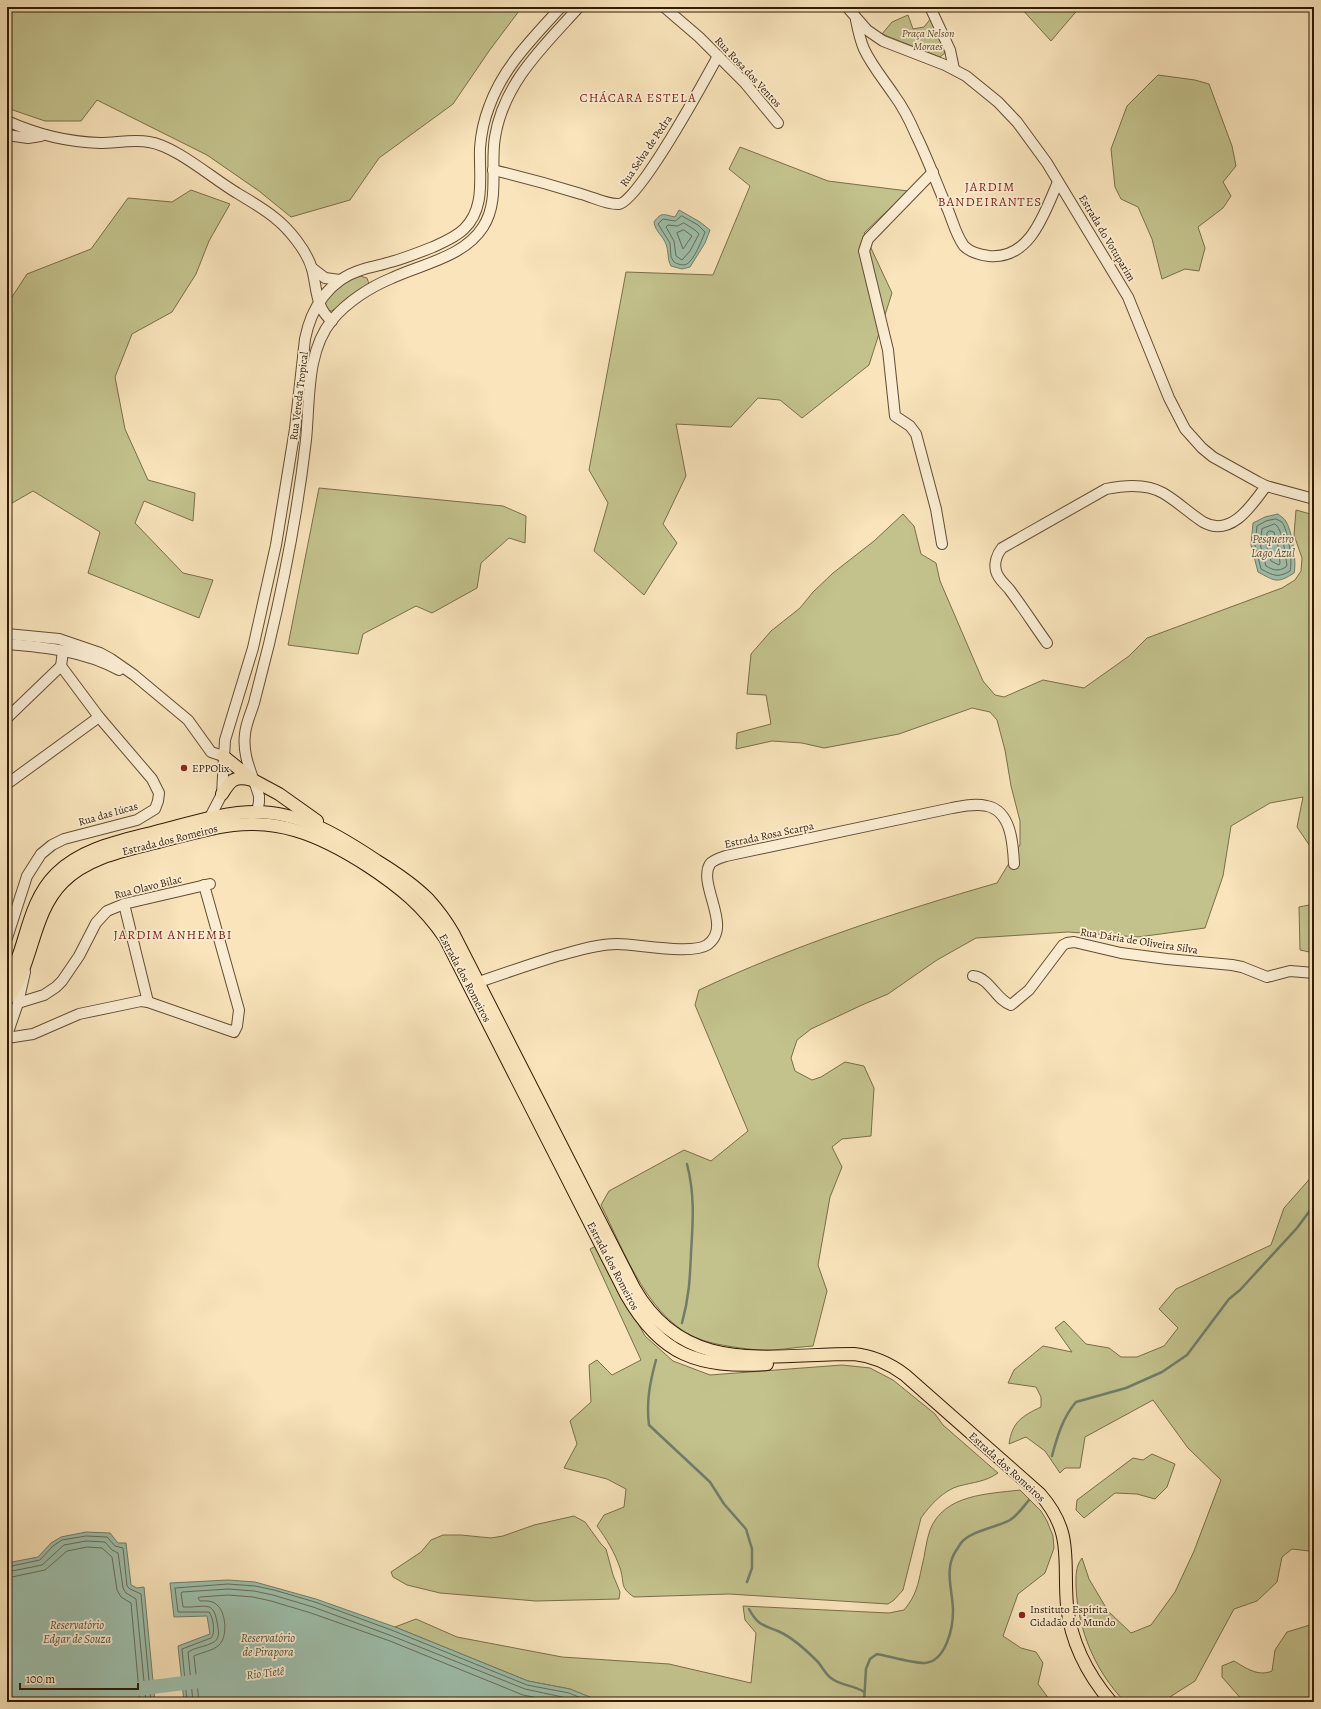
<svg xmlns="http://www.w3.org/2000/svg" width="1321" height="1709" font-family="Alegreya,serif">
	<rect width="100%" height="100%" fill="#f9e4bb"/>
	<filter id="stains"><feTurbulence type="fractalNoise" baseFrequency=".005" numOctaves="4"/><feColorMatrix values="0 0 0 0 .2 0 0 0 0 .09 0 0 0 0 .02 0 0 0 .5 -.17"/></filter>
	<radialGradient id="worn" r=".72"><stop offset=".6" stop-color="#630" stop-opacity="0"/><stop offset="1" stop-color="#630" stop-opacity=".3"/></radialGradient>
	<g fill="#c3c28d" stroke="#7a6e48">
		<polygon points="7,7 522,7 489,51 453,104 379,158 350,200 291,217 259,191 207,155 97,100 81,121 45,121 7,108"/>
		<polygon points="1020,7 1080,7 1051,41"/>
		<polygon points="908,15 913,29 924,27 932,17 944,46 945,53 940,57 882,34 892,22"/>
		<polygon points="1158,75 1195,80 1209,84 1232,146 1236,166 1223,182 1231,196 1223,208 1198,227 1205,248 1199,271 1185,269 1162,279 1152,239 1138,207 1121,199 1115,187 1111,149 1127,106"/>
		<polygon points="740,147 828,181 908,191 864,233 892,293 869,365 802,418 780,400 758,398 731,427 676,424 686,476 663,524 677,543 644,595 594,551 608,503 589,470 626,272 713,275 750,186 729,169"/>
		<polygon points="191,190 230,204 209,241 196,274 172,312 132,334 115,377 125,429 148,480 195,493 193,521 144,501 135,523 183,573 213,580 199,618 88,573 100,532 33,491 7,506 7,311 10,300 27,274 91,249 128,198 172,202"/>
		<path d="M360 276 367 278 369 284 332 311H329L325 307C325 305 324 302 325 300 326 291 352 279 360 276Z"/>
		<polygon points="319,488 503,506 526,516 525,543 509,538 481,563 477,588 432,613 416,606 363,634 358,654 288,645"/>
		<path d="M1296 510 1314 515V852L1297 827 1303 797 1270 803 1231 826 1223 876 1205 928 1138 937 1068 932 976 938 937 960 888 994 862 1005 811 1029 797 1040 791 1058 795 1071 812 1080 821 1077 845 1062 864 1066 874 1088 871 1136 842 1139 832 1147 842 1167 830 1197 818 1265 827 1291 813 1346C796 1347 776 1351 759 1350 745 1349 717 1345 705 1341 650 1325 624 1251 601 1205L609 1191 684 1150 711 1161 748 1131 695 1005 699 990C795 945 896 912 997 883L1020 845V821L1011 786 1005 750 997 720 990 712 972 708 899 734 824 748 802 743 772 741 736 749 737 733 771 724 766 695 747 694 751 654 771 631 800 608 813 592 833 573 874 541 903 514 914 526 921 554 936 563 940 581 983 681 995 695 1004 697 1043 680 1084 688 1129 656 1147 638 1282 588 1295 580 1301 571 1302 558 1294 535Z"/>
		<polygon points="1314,904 1314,953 1300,950 1299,907"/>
		<path d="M1314 1174V1545L1309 1551 1292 1549 1282 1557 1277 1582 1257 1601 1234 1609 1195 1681 1162 1702H1125C1095 1671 1078 1630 1076 1587 1076 1577 1075 1567 1082 1558L1089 1579 1108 1611 1131 1633 1151 1625 1175 1592 1194 1551 1221 1480 1188 1448 1153 1400 1085 1437 1080 1468H1065L1060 1473 1045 1451 1026 1437 1009 1444C1012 1422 1022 1416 1041 1407V1397L1036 1387 1008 1383 1014 1370 1043 1346 1072 1352 1055 1328 1064 1321 1086 1344 1109 1348 1121 1357H1137L1164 1346 1178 1328 1159 1309 1176 1289 1271 1245 1284 1208Z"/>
		<path d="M596 1246 645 1336 673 1361 710 1375 842 1365 870 1368 893 1380 935 1414 943 1425 998 1473C985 1482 974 1482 959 1486 944 1490 930 1505 921 1518L903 1590 894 1600 888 1604 729 1594 634 1597C619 1587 625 1583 620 1568 615 1553 606 1538 597 1526L604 1515 624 1507 626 1489 607 1479 564 1468 577 1444 570 1421 591 1402 589 1365 597 1360 612 1375 641 1360 590 1249Z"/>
		<polygon points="1152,1454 1175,1464 1167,1487 1155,1499 1137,1494 1115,1493 1084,1518 1076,1510 1077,1500 1133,1458 1143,1460"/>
		<path d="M1020 1490 1041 1511 1047 1521 1053 1536 1054 1548 1045 1573 1018 1594 1003 1636 1021 1648 1036 1652 1043 1663 1038 1684 1049 1699 1077 1700 1079 1702H602L570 1689 528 1681 395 1627 416 1619 457 1637 562 1657 669 1664 751 1683 756 1633 745 1620 743 1606 889 1613 904 1610C916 1596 918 1585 922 1566 925 1555 926 1541 930 1530 944 1494 988 1494 1020 1490Z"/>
		<polygon points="574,1516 585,1522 601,1544 606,1549 613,1575 620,1592 619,1599 536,1601 440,1593 407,1585 393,1577 391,1572 421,1552 431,1540 443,1535 461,1535 491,1538 503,1536 534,1525"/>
		<path d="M1314 1618V1702H1244L1222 1677V1666L1234 1661C1246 1668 1258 1677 1272 1671L1275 1650 1287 1632 1310 1625Z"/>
	</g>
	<g fill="#9ebfac" stroke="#727d69">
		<path d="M679 210 700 222 710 230 705 243 690 267 682 269 671 266C667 259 669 252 666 244 663 236 655 231 654 222 662 211 664 215 675 217Z"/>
		<path d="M1278 514C1280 516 1284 518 1285 520 1292 529 1297 563 1294 573 1277 584 1275 581 1258 572L1251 545 1253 523 1265 517Z"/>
		<polygon points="86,1532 110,1533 118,1543 126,1543 131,1585 137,1588 144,1587 155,1702 7,1702 7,1563 38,1557 51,1543 61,1537"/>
		<polygon points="228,1580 255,1582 316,1599 395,1627 528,1681 570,1689 602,1702 184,1702 178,1646 210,1634 207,1616 174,1617 170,1583"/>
	</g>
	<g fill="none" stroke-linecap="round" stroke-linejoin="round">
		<g stroke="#686d58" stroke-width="1">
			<path d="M682 216 698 225 705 232C702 240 694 260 687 264 683 266 677 264 674 262L671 257 670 243 658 224 663 219 675 221Z"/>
			<polygon points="684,223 695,230 699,234 690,251 682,260 676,256 674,241 666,227 668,225 677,226"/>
			<polygon points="684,230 692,236 683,249 677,233"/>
			<path d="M1276 519C1278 520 1280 521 1282 522 1288 530 1293 562 1290 571 1278 578 1274 576 1261 569L1255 545 1257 526 1266 521Z"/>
			<path d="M1275 524C1283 529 1285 555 1287 565L1286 567C1278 572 1273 570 1266 566L1260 544 1262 529Z"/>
			<polygon points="1270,531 1274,532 1278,545 1280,563 1279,565 1271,561 1266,544 1267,533"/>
			<polyline points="7,1567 40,1560 53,1546 62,1540 86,1536 107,1537 115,1546 123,1548 127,1586 130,1589 141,1594 151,1702"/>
			<polyline points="7,1572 42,1565 64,1545 86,1541 105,1542 112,1550 118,1553 123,1588 126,1593 136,1599 146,1702"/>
			<polyline points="7,1578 45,1570 67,1551 87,1547 102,1548 112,1557 117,1590 121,1597 131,1603 140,1702"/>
			<path d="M187 1702 182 1649 211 1638C216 1633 213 1617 209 1612H178L175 1588 228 1584 255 1586 274 1590 315 1602 394 1631 527 1685 569 1693 591 1702"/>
			<path d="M193 1702 188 1652C195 1647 206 1647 214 1642 219 1639 219 1633 218 1628 214 1598 207 1608 183 1607L181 1593 182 1592 228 1589 254 1591 273 1595 313 1607 392 1636 525 1689 567 1698 578 1702"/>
			<path d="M199 1702 194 1656C202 1652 213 1651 219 1645 228 1637 226 1612 217 1605 212 1600 206 1601 200 1601L198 1598 200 1597 228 1595 253 1597 271 1601 311 1613 390 1641 523 1695 558 1702"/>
		</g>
		<g stroke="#727d69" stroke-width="2.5">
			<path d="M682 1323C689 1298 690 1278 691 1253 693 1221 695 1195 687 1164"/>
			<path d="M656 1360C650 1382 646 1402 649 1425L710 1482 724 1504 746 1529 752 1549V1568L747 1582"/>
			<path d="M1052 1456C1057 1437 1063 1417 1076 1402L1126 1388 1162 1372 1187 1355 1229 1299 1240 1290 1297 1228 1314 1205"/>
			<path d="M749 1609C758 1626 764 1625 780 1632 793 1638 807 1651 817 1661 822 1666 825 1674 831 1678 841 1686 854 1685 864 1692"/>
			<path d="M864 1702 866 1669 870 1659 877 1654C888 1656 916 1664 925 1663 946 1661 953 1628 953 1611 953 1595 946 1574 952 1559 953 1554 958 1548 961 1543 970 1531 998 1527 1010 1520 1018 1515 1023 1507 1029 1500"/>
		</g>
		<polyline stroke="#9ebfac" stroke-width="14" points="136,1689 200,1681"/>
		<defs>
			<g id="minor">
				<polyline points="664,7 699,37 745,83 778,123"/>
				<polyline points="847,7 867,30 883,41 945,65 966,76 998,102 1017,122 1047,163 1128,297 1169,398 1185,429 1202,448 1213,457 1258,482 1266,486 1314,499"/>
				<polyline points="930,7 950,50 954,69"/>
				<path d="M856 20C858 30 860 40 864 49 872 66 884 80 894 95 903 107 910 121 916 135 928 159 937 185 948 210 953 222 956 235 964 246 970 252 981 255 989 256 1031 260 1045 211 1058 182"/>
				<path d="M7 121C38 135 66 142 100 143 116 143 133 139 149 142 176 146 213 179 237 193 250 201 263 208 275 218 289 229 307 251 312 269 317 287 315 308 332 321"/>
				<polyline points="7,135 28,138 41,136"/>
				<path d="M493 170C523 177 552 185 581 194 593 197 607 205 619 204 638 203 706 78 718 56"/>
				<polyline points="933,172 868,239 864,251 888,350 895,416 910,426 916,434 936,509 942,544"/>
				<polyline points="312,268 325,278 340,280"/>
				<polyline points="7,634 59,639 100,653 111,659 134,675 188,720 211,752 223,756"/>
				<path d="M1047 643C1034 625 1022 606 1009 589 1004 583 998 579 996 571 994 563 997 554 1002 548L1106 489C1125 485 1146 483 1163 493 1177 501 1189 513 1203 522 1231 538 1252 505 1266 486"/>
				<path d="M7 644C45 647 85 651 119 670"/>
				<polyline points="7,718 61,666"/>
				<polyline points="7,784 99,717"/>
				<path d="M257 812 259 802V796C253 775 242 757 245 734 246 723 251 713 254 703 259 683 264 664 269 644 285 577 298 509 306 440 310 400 306 352 332 320 347 302 370 287 392 278 422 264 464 257 483 227 500 201 490 166 495 137 504 82 544 46 579 7"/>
				<path d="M209 819 222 794 225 740 253 648 276 545 295 429 305 339C311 308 329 280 361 270 369 267 378 266 387 263 403 259 418 253 433 247 444 242 456 237 464 229 486 208 479 176 480 148 481 134 484 120 489 107 503 67 533 38 561 7"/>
				<polyline points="124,904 148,1002"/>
				<polyline points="7,938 27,876 41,854 52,845 64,839 137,820 155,809 158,801 159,793 152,779 99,717 61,666 63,651"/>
				<path d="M973 976C990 978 996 1000 1011 1005L1029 990 1063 945 1067 943 1074 942 1121 953 1167 959 1232 965 1242 967 1267 977 1290 971 1314 973"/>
				<path d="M479 982C505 973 531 964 557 956 576 951 597 944 617 944 638 944 691 955 707 945 734 927 697 885 710 864 713 860 720 858 726 856L952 808C963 806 975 803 987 806 1011 811 1013 843 1014 864"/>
				<polyline points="18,1003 44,995 56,987 62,981 79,956 96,923 107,911 124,904 210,884"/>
				<polyline points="7,1035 18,1003 25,972"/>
				<polyline points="7,1038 33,1034 79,1014 141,1001 148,1002 234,1032 237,1026 239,1010 204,885"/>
			</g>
			<g id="major">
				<polyline points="223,756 253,780 279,794 317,821"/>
				<path d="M222 794C230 781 234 775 252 780"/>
				<path d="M7 983C27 948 26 904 56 874 82 848 121 841 155 832 188 824 222 812 256 812 301 812 341 837 377 861 395 872 413 884 428 899 438 910 446 921 453 933L634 1288C685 1377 768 1354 854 1354 874 1356 889 1363 905 1375L1040 1494C1074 1533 1063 1559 1067 1606 1071 1642 1088 1675 1111 1702"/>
				<path d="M7 1000C34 964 31 914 63 882 87 858 122 851 154 843 174 838 194 832 215 828 275 815 320 835 368 866 400 887 423 906 445 938L626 1294C661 1356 698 1368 767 1364"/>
			</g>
		</defs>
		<use href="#minor" stroke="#634d32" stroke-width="12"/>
		<use href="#major" stroke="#311b04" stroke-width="14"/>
		<use href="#minor" stroke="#fbedd3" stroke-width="10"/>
		<use href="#major" stroke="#f9e4bb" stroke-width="12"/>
	</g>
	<g fill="#8f2418" stroke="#fbedd3" stroke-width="1.5">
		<circle cx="184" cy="768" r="4"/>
		<circle cx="1022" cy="1615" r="4"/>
	</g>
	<g text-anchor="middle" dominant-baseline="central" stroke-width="3.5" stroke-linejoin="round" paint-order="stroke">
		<g font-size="11" font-style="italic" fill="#5d4d2d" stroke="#fbedd3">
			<text x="928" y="33">Praça Nelson<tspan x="928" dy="13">Moraes</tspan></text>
		</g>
		<g font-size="11" fill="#311b04" stroke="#fbedd3">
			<text transform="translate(748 72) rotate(47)">Rua Rosa dos Ventos</text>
			<text transform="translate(646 151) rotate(-56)">Rua Selva de Pedra</text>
			<text transform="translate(1107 238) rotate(59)">Estrada do Votuparim</text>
			<text transform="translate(299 396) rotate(-83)">Rua Vereda Tropical</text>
			<text transform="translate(108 814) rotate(-16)">Rua das Iúcas</text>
			<text transform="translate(769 835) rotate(-12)">Estrada Rosa Scarpa</text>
			<text transform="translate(170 840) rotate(-14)">Estrada dos Romeiros</text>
			<text transform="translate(148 887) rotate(-14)">Rua Olavo Bilac</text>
			<text transform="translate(1139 941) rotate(9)">Rua Dária de Oliveira Silva</text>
			<text transform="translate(465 978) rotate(62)">Estrada dos Romeiros</text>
			<text transform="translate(613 1266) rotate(62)">Estrada dos Romeiros</text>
			<text transform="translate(1007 1467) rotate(42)">Estrada dos Romeiros</text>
		</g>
		<g font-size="11" fill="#311b04" stroke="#fbedd3" text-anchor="start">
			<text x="192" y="768">EPPOlix</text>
			<text x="1030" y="1609">Instituto Espírita<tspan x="1030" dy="13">Cidadão do Mundo</tspan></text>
		</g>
		<g font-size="12" font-style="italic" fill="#57543f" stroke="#fbedd3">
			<text x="1273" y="539">Pesqueiro<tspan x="1273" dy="14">Lago Azul</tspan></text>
			<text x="77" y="1625">Reservatório<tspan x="77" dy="14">Edgar de Souza</tspan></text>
			<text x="268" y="1638">Reservatório<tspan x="268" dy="14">de Pirapora</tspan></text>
			<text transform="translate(265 1673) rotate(-7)">Rio Tietê</text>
		</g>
		<g font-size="13" letter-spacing="1" fill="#7a1f14" stroke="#fbedd3">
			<text x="638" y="97">CHÁCARA ESTELA</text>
			<text x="990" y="186">JARDIM<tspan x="990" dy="15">BANDEIRANTES</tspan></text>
			<text x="173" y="934">JARDIM ANHEMBI</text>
		</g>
	</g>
	<rect width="1321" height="1709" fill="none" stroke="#f9e4bb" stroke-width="24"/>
	<rect x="8" y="8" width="1305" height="1693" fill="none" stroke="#311b04" stroke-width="2"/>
	<rect x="12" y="12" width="1297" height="1685" fill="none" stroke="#311b04"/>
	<path d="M20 1683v6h118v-6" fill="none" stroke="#311b04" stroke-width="2"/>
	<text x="26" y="1683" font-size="12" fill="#311b04" stroke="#fbedd3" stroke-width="3" paint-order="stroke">100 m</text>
	<rect width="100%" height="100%" filter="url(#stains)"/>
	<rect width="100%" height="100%" fill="url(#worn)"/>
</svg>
